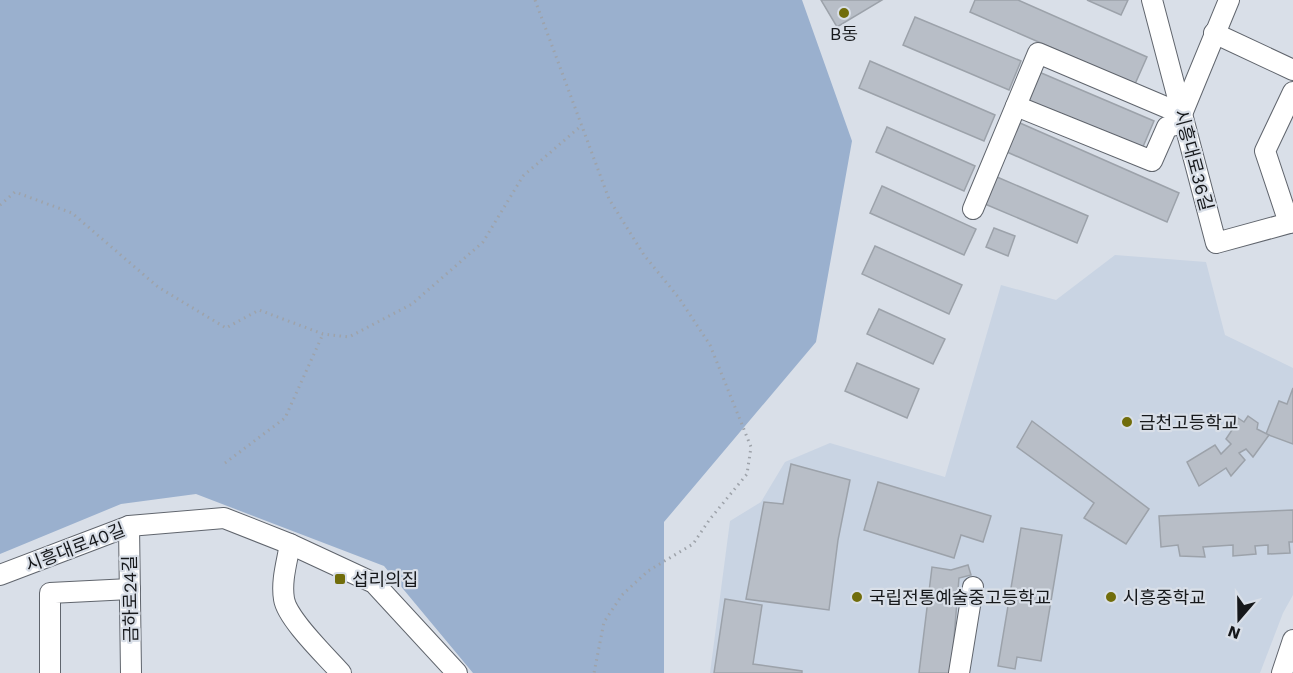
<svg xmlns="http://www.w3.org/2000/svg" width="1293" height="673" font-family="'Work Sans','Noto Sans KR',sans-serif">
	<rect width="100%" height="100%" fill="#d9dfe8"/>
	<polygon fill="#c9d4e3" points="1115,255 1206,262 1225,335 1293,368 1293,595 1283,613 1260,673 710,673 730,521 761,502 785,462 830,443 945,477 1001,285 1056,300"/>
	<polygon fill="#9ab0ce" points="0,0 802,0 852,141 816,342 664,522 664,673 473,673 384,566 196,494 121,504 0,554"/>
	<g fill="#b8bec7" stroke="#9ca2aa" stroke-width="1.5">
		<polygon points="821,0 882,0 837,27"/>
		<polygon points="975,0 1018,0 1147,57 1135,84 970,12"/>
		<polygon points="1087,0 1128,0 1121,15"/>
		<polygon points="915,17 1021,61 1009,90 903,45"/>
		<polygon points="870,61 995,115 984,141 859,88"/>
		<polygon points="1039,72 1154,121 1142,149 1027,100"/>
		<polygon points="1020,123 1179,193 1167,222 1007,152"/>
		<polygon points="887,127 975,166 964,191 876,152"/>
		<polygon points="997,177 1088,216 1077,243 985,204"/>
		<polygon points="882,186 976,229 964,255 870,213"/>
		<polygon points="994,228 1015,236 1008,256 986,247"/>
		<polygon points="875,246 962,285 949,314 862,274"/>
		<polygon points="879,309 945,339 933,364 867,334"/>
		<polygon points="857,363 919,389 907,418 845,391"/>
		<polygon points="1293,388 1293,444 1266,434 1279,401 1287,404"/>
		<polygon points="1232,414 1244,422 1248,416 1258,423 1257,429 1269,435 1253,457 1246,449 1239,453 1245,460 1231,476 1226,468 1199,486 1187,462 1215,445 1221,454 1231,444 1226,439 1232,430 1226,427"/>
		<polygon points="1032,421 1149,509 1126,544 1084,518 1094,503 1017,447"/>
		<polygon points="791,464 850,480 838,540 829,610 746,599 764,502 783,504"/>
		<polygon points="878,482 991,516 983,542 961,535 954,558 864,530"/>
		<polygon points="1293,510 1293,542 1289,542 1290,553 1268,554 1268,545 1255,546 1256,554 1233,556 1233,545 1203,547 1205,557 1180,556 1178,545 1161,547 1159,516"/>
		<polygon points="1021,528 1062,535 1041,661 1017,657 1015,669 998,666"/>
		<polygon points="968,565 971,575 959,578 951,673 919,673 932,567 951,570"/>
		<polygon points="725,599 762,605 753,664 802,671 802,673 714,673"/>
	</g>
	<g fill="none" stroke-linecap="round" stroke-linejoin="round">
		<defs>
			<g id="minor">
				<polyline points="1152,0 1216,243 1293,222"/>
				<polyline points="1214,33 1293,70"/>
				<polyline points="1016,106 1152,161 1167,127 1184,123"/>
				<polyline points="973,209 1038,53 1182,114 1229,0"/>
				<polyline points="1289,223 1265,151 1293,92"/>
				<polyline points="129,526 131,673"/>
				<path d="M290 544C287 562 281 581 284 599 287 619 327 657 341 673"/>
				<polyline points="0,575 129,526 224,518 290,544 374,583 457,673"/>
				<polyline points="50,673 50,593 130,589"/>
				<polyline points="959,673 973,587"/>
				<polyline points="1282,673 1293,640"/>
			</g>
		</defs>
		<use href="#minor" stroke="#60656d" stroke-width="22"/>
		<g stroke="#9ea3aa" stroke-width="3" stroke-dasharray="1.5 4.5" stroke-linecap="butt">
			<polyline points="535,0 609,199 644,255 679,298 710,345 751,447 747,474 710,519 693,544 648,571 622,595 604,622 594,673"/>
			<polyline points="0,205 15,192 72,213 158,287 226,328 259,310 323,334 349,337 412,304 483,242 523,176 582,125"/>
			<polyline points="225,463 285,418 323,334"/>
		</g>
		<use href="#minor" stroke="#fff" stroke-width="20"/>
	</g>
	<g fill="#716d0b" stroke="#d9dfe8" stroke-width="2">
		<circle cx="844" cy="13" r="6"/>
		<circle cx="1127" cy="422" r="6"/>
		<rect x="334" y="573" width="12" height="12" rx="3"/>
		<circle cx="857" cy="597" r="6"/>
		<circle cx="1111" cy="597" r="6"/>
	</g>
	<g text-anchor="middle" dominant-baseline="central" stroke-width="4.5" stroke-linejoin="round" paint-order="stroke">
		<g font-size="18" fill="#16181b" stroke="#d9dfe8" text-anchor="start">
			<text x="844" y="33" text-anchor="middle">B동</text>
			<text x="1139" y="422">금천고등학교</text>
			<text x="352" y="579">섭리의집</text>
			<text x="869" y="597">국립전통예술중고등학교</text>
			<text x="1123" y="597">시흥중학교</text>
		</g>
		<g font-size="18" fill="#16181b" stroke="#d9dfe8">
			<text transform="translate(1194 160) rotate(75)">시흥대로36길</text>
			<text transform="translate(75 547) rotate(-21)">시흥대로40길</text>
			<text transform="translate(130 599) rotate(-91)">금하로24길</text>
		</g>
	</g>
	<g transform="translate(1239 619) rotate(200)" stroke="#d9dfe8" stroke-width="4.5" paint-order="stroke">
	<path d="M0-4.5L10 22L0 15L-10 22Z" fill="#16181b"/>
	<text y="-9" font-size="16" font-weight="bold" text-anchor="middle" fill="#16181b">N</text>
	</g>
</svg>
